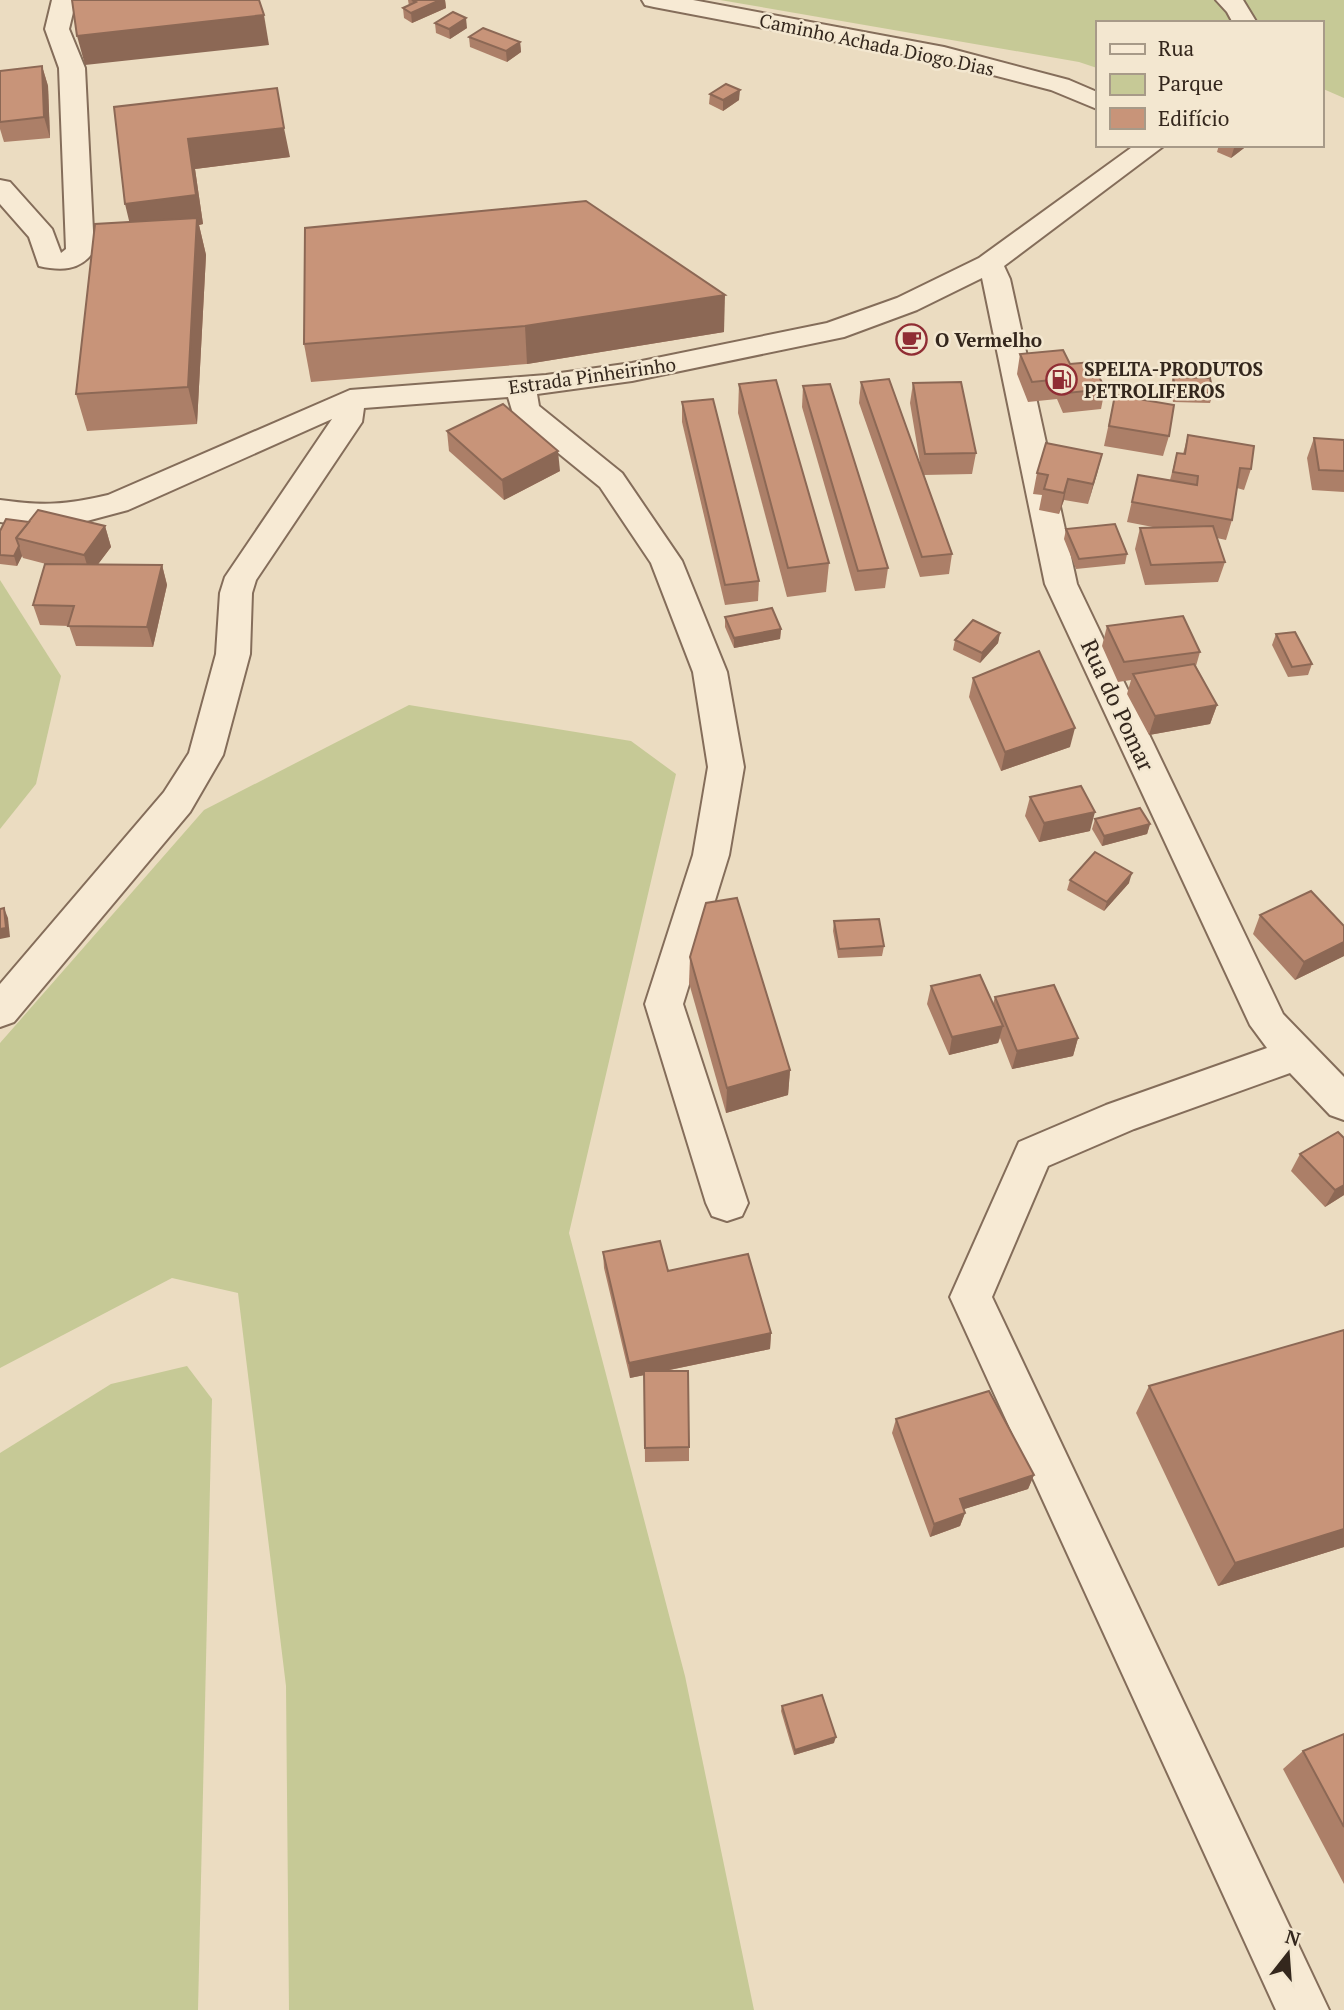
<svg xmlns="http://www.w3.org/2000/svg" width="1344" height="2010" font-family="'PT Serif',serif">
	<rect width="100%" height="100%" fill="#ebdcc1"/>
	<g fill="#c6c996">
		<polygon points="720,0 1344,0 1344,98 1321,88 1321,23 1097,23 1097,68 1079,62"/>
		<polygon points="0,580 61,676 36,784 0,829"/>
		<polygon points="409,705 631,741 676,774 569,1233 685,1676 754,2010 289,2010 286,1686 238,1293 172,1278 0,1368 0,1043 204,810"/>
		<polygon points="187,1366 212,1399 198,2010 0,2010 0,1453 111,1384"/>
	</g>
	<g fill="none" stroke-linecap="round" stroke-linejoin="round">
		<defs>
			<g id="minor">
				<path d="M52 0H76L69 29 85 68 94 251C80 271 61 271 39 266L29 237 0 204V180L10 182 52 229 61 253 66 249 59 68 45 29Z"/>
				<polygon points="642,0 693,0 944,47 1069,80 1097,92 1097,109 1051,90 943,62 654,7 645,5"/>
				<polygon points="1216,0 1243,0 1257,23 1233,23 1227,12"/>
				<path d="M1135 145H1165L1004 266 1010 279 1077 584 1283 1014 1344 1077V1120L1330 1115 1290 1073 1134 1129 1048 1166 992 1297 1329 2010H1276L950 1297 1019 1142 1106 1105 1267 1048 1250 1025 1045 584 982 278 917 310 844 337 632 381 537 394 539 406 622 473 682 561 727 672 744 767 729 855 683 1004 748 1203 742 1216 727 1221 712 1216 706 1203 645 1004 693 855 708 767 693 672 651 563 600 487 514 417 508 397 364 408 362 422 256 580 252 593 250 654 223 755 190 812 14 1022 0 1027V984L164 792 189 753 216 654 220 593 225 577 332 419 128 510 68 526H30L0 522V500C42 506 67 505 108 495L350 390 546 375 632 363 827 323 897 298 979 258Z"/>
			</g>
		</defs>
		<use href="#minor" stroke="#846d5a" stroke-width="4"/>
		<use href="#minor" fill="#f7ead4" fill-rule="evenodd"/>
	</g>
	<g fill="#ac7f68">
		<polygon points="408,0 445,0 446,8 412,23 404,18 403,8 409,6"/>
		<polygon points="435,23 467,28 450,39 436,33"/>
		<polygon points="469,37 520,42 521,52 507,62 470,47"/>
		<polygon points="42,66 48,86 50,138 4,142 0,129 0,71"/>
		<polygon points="710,94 739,100 723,111 709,104"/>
		<polygon points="114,107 290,157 195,169 203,224 199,225 206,255 197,424 87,431 76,394 130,222"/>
		<polygon points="1219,145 1248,145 1231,158 1217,152"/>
		<polygon points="305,228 724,332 527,364 311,382 304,344"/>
		<polygon points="1020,354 1070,364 1105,389 1101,409 1063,413 1057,399 1028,402 1017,374"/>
		<polygon points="1173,377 1213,393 1210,403 1173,402 1170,388"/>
		<polygon points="861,382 921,469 910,403 913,383 976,453 972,474 924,475 952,554 949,574 920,577 859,403"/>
		<polygon points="739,384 829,563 826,592 787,597 738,413"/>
		<polygon points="803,386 888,568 885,588 855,591 802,407"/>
		<polygon points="1115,395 1169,436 1163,456 1104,446"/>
		<polygon points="682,402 759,581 758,601 725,605 682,422"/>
		<polygon points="447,431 560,471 504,500 449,451"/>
		<polygon points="1188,435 1251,469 1244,490 1237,488 1232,520 1226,540 1217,538 1225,562 1218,582 1145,585 1135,549 1140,528 1158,528 1127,522 1138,475 1170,480 1177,453 1183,454"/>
		<polygon points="1314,438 1344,440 1344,492 1312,490 1307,458"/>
		<polygon points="1102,454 1088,504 1064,500 1059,514 1039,510 1042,495 1033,494 1037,473"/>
		<polygon points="29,522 105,526 111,547 98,564 162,565 167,585 153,647 76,646 69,626 40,625 33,605 46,564 23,558 22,556 17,566 0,564 0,531"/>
		<polygon points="1066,529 1127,554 1125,564 1076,569 1064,539"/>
		<polygon points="725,617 781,629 780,639 734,648 725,627"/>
		<polygon points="1107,626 1200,652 1196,666 1217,705 1210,724 1149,735 1127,694 1131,680 1118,682 1102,646"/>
		<polygon points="1000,633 998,643 980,663 953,650 955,640"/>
		<polygon points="1276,634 1312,664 1308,675 1288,677 1272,645"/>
		<polygon points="973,678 1070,747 1001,771 969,697"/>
		<polygon points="1030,797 1090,831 1039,842 1025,816"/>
		<polygon points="1095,819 1150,824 1147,834 1102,846 1092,829"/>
		<polygon points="1070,880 1129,883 1104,911 1067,890"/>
		<polygon points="1260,915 1344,926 1344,956 1295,980 1253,934"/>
		<polygon points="834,921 884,946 882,956 838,958 833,931"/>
		<polygon points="690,957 790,1070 788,1095 726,1113 689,983"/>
		<polygon points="931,986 993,1004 995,997 1078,1038 1073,1056 1012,1069 1000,1038 998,1043 949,1055 927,1004"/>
		<polygon points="1344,1138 1344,1195 1325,1207 1291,1171 1300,1154"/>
		<polygon points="603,1252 668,1271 771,1333 770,1349 665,1371 689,1447 689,1461 645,1462 644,1375 630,1378 604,1268"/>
		<polygon points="1149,1386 1344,1547 1218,1586 1136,1413"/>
		<polygon points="896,1419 1034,1475 1028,1489 964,1509 965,1513 960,1526 930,1537 892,1433"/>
		<polygon points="782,1706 834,1743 794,1755 781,1711"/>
		<polygon points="1344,1734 1344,1884 1283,1769 1303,1751"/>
	</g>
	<g fill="#8c6855">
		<polygon points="440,0 445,0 446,8 412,23 411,13"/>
		<polygon points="264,15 269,45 85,65 77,36"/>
		<polygon points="466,18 467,28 450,39 449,29"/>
		<polygon points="520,42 521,52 507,62 506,51"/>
		<polygon points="42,66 48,86 50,138 44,117"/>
		<polygon points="740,90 739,100 723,111 723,100"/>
		<polygon points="284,128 290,157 195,169 203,224 199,225 206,255 197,424 188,387 132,233 125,204 188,139"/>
		<polygon points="1237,145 1248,145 1231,158 1234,148"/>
		<polygon points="725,295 724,332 527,364 525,326"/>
		<polygon points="558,451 560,471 504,500 502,480"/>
		<polygon points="1102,454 1097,474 1088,504 1093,484"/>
		<polygon points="1068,479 1064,500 1059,514 1064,493"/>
		<polygon points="105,526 111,547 90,575 84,555"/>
		<polygon points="19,546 22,556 17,566 14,556"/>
		<polygon points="162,565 167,585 153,647 147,627"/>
		<polygon points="781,629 780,639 734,648 734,638"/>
		<polygon points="1000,633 998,643 980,663 982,653"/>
		<polygon points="1217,705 1210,724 1149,735 1155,716"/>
		<polygon points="1075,728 1070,747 1001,771 1005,752"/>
		<polygon points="1095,812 1090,831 1039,842 1044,823"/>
		<polygon points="1150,824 1147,834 1102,846 1104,836"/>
		<polygon points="1132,873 1129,883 1104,911 1107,902"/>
		<polygon points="4,908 8,918 10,937 0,939 0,929"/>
		<polygon points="1344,942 1344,956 1295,980 1304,962"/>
		<polygon points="1003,1026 998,1043 949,1055 952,1037"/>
		<polygon points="1078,1038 1073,1056 1012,1069 1017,1051"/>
		<polygon points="790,1070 788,1095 726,1113 727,1088"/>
		<polygon points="1344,1185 1344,1195 1325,1207 1335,1190"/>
		<polygon points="771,1333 770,1349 630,1378 629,1363"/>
		<polygon points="1034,1475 1028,1489 955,1512 960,1499"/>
		<polygon points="965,1513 960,1526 930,1537 934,1524"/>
		<polygon points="1344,1529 1344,1547 1218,1586 1235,1563"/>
		<polygon points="836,1737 834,1743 794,1755 795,1750"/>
	</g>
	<g fill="#c89479" stroke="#8c6855" stroke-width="2">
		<polygon points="72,0 259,0 264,15 77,36"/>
		<polygon points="412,0 440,0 411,13 403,8 416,2"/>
		<polygon points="453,12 466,18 449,29 435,23"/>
		<polygon points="483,28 520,42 506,51 469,37"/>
		<polygon points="42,66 44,117 0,122 0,71"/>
		<polygon points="726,84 740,90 723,100 710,94"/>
		<polygon points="277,88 284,128 188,139 196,195 125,204 114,107"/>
		<polygon points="586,201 725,295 525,326 304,344 305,228"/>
		<polygon points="197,218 188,387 76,394 95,224"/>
		<polygon points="1063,350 1070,364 1092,362 1105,389 1067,393 1061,379 1032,382 1020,354"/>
		<polygon points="1173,377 1210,378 1213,393 1176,392"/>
		<polygon points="889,379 952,554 922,557 861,382"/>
		<polygon points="776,380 829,563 788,568 739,384"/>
		<polygon points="961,382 976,453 925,454 913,383"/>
		<polygon points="830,384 888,568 858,571 803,386"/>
		<polygon points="1115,395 1174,405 1169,436 1109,426"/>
		<polygon points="713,399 759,581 725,585 682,402"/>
		<polygon points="503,404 558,451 502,480 447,431"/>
		<polygon points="1188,435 1254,446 1251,469 1240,468 1232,520 1132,502 1138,475 1197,485 1198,476 1173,472 1177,453 1185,454"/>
		<polygon points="1314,438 1344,440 1344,471 1319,470"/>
		<polygon points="1046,443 1102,454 1093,484 1068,479 1064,493 1044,489 1048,475 1037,473"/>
		<polygon points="38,510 105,526 84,555 16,538"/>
		<polygon points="6,519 29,522 16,538 19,546 14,556 0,555 0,531"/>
		<polygon points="1115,524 1127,554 1079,559 1066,529"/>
		<polygon points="1213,526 1225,562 1151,565 1140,528"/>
		<polygon points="45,564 162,565 147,627 68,626 74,606 33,605"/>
		<polygon points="772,608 781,629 734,638 725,617"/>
		<polygon points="1183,616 1200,652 1124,662 1107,626"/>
		<polygon points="973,620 1000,633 982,653 955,640"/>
		<polygon points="1295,632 1312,664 1292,667 1276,634"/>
		<polygon points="1039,651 1075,728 1005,752 973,678"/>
		<polygon points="1194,664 1217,705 1155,716 1133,674"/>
		<polygon points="1081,786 1095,812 1044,823 1030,797"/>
		<polygon points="1140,808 1150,824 1104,836 1095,819"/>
		<polygon points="1095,852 1132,873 1107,902 1070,880"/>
		<polygon points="1311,891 1344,926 1344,942 1304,962 1260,915"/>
		<polygon points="737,898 790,1070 727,1088 690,957 706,903"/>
		<polygon points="4,908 6,928 0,929 0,909"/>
		<polygon points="879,919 884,946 839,949 834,921"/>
		<polygon points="980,975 1003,1026 952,1037 931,986"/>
		<polygon points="1054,985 1078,1038 1017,1051 995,997"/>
		<polygon points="1338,1132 1344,1138 1344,1185 1335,1190 1300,1154"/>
		<polygon points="660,1241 668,1271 748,1254 771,1333 629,1363 603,1252"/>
		<polygon points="1344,1330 1344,1529 1235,1563 1149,1386"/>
		<polygon points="644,1371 688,1371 689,1447 645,1448"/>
		<polygon points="989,1391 1034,1475 960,1499 965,1513 934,1524 896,1419"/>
		<polygon points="822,1695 836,1737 795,1750 782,1706"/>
		<polygon points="1344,1734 1344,1827 1303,1751"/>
	</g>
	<defs>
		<symbol id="cafe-ring" viewBox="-11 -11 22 22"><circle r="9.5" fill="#f3e7d0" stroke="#902d34" stroke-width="1.5"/><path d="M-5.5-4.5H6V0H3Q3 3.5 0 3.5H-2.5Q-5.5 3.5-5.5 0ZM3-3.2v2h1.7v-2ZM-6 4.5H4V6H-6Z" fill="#902d34"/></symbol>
		<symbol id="fuel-ring" viewBox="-11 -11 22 22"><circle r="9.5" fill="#f3e7d0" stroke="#902d34" stroke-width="1.5"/><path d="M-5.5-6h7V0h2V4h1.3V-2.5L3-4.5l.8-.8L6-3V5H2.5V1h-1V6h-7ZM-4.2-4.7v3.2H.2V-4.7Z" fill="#902d34"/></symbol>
	</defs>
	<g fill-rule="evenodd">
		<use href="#cafe-ring" x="894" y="322" width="35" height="35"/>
		<use href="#fuel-ring" x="1044" y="362" width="35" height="35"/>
	</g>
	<g text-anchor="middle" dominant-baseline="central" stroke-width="5" stroke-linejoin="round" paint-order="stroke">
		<g font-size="19" fill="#34271d" stroke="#f3e7d0">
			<text transform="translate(877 44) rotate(12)">Caminho Achada Diogo Dias</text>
			<text transform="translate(592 375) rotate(-8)">Estrada Pinheirinho</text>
		</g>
		<g font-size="19" font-weight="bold" fill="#34271d" stroke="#f3e7d0" text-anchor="start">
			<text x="935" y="339">O Vermelho</text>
			<text x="1084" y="368">SPELTA-PRODUTOS<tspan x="1084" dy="22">PETROLIFEROS</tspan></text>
		</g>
		<g font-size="23" fill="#34271d" stroke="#f3e7d0">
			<text transform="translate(1118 705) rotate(65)">Rua do Pomar</text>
		</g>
	</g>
	<rect x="1096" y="21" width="228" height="126" fill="#f3e7d0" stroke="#a79a88" stroke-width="2"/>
	<rect x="1110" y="44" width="35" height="10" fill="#f7ead4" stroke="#a79a88" stroke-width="2"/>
	<text x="1158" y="56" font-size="21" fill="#34271d">Rua</text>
	<rect x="1110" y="74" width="35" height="21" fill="#c6c996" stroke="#a79a88" stroke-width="2"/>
	<text x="1158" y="91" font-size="21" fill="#34271d">Parque</text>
	<rect x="1110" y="108" width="35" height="21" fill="#c89479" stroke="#a79a88" stroke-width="2"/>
	<text x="1158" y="126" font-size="21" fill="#34271d">Edifício</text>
	<g transform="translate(1288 1954) rotate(17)" stroke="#f3e7d0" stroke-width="5" paint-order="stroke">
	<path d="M0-5L12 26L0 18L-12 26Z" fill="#34271d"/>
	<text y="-10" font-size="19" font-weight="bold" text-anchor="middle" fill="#34271d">N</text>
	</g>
</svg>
